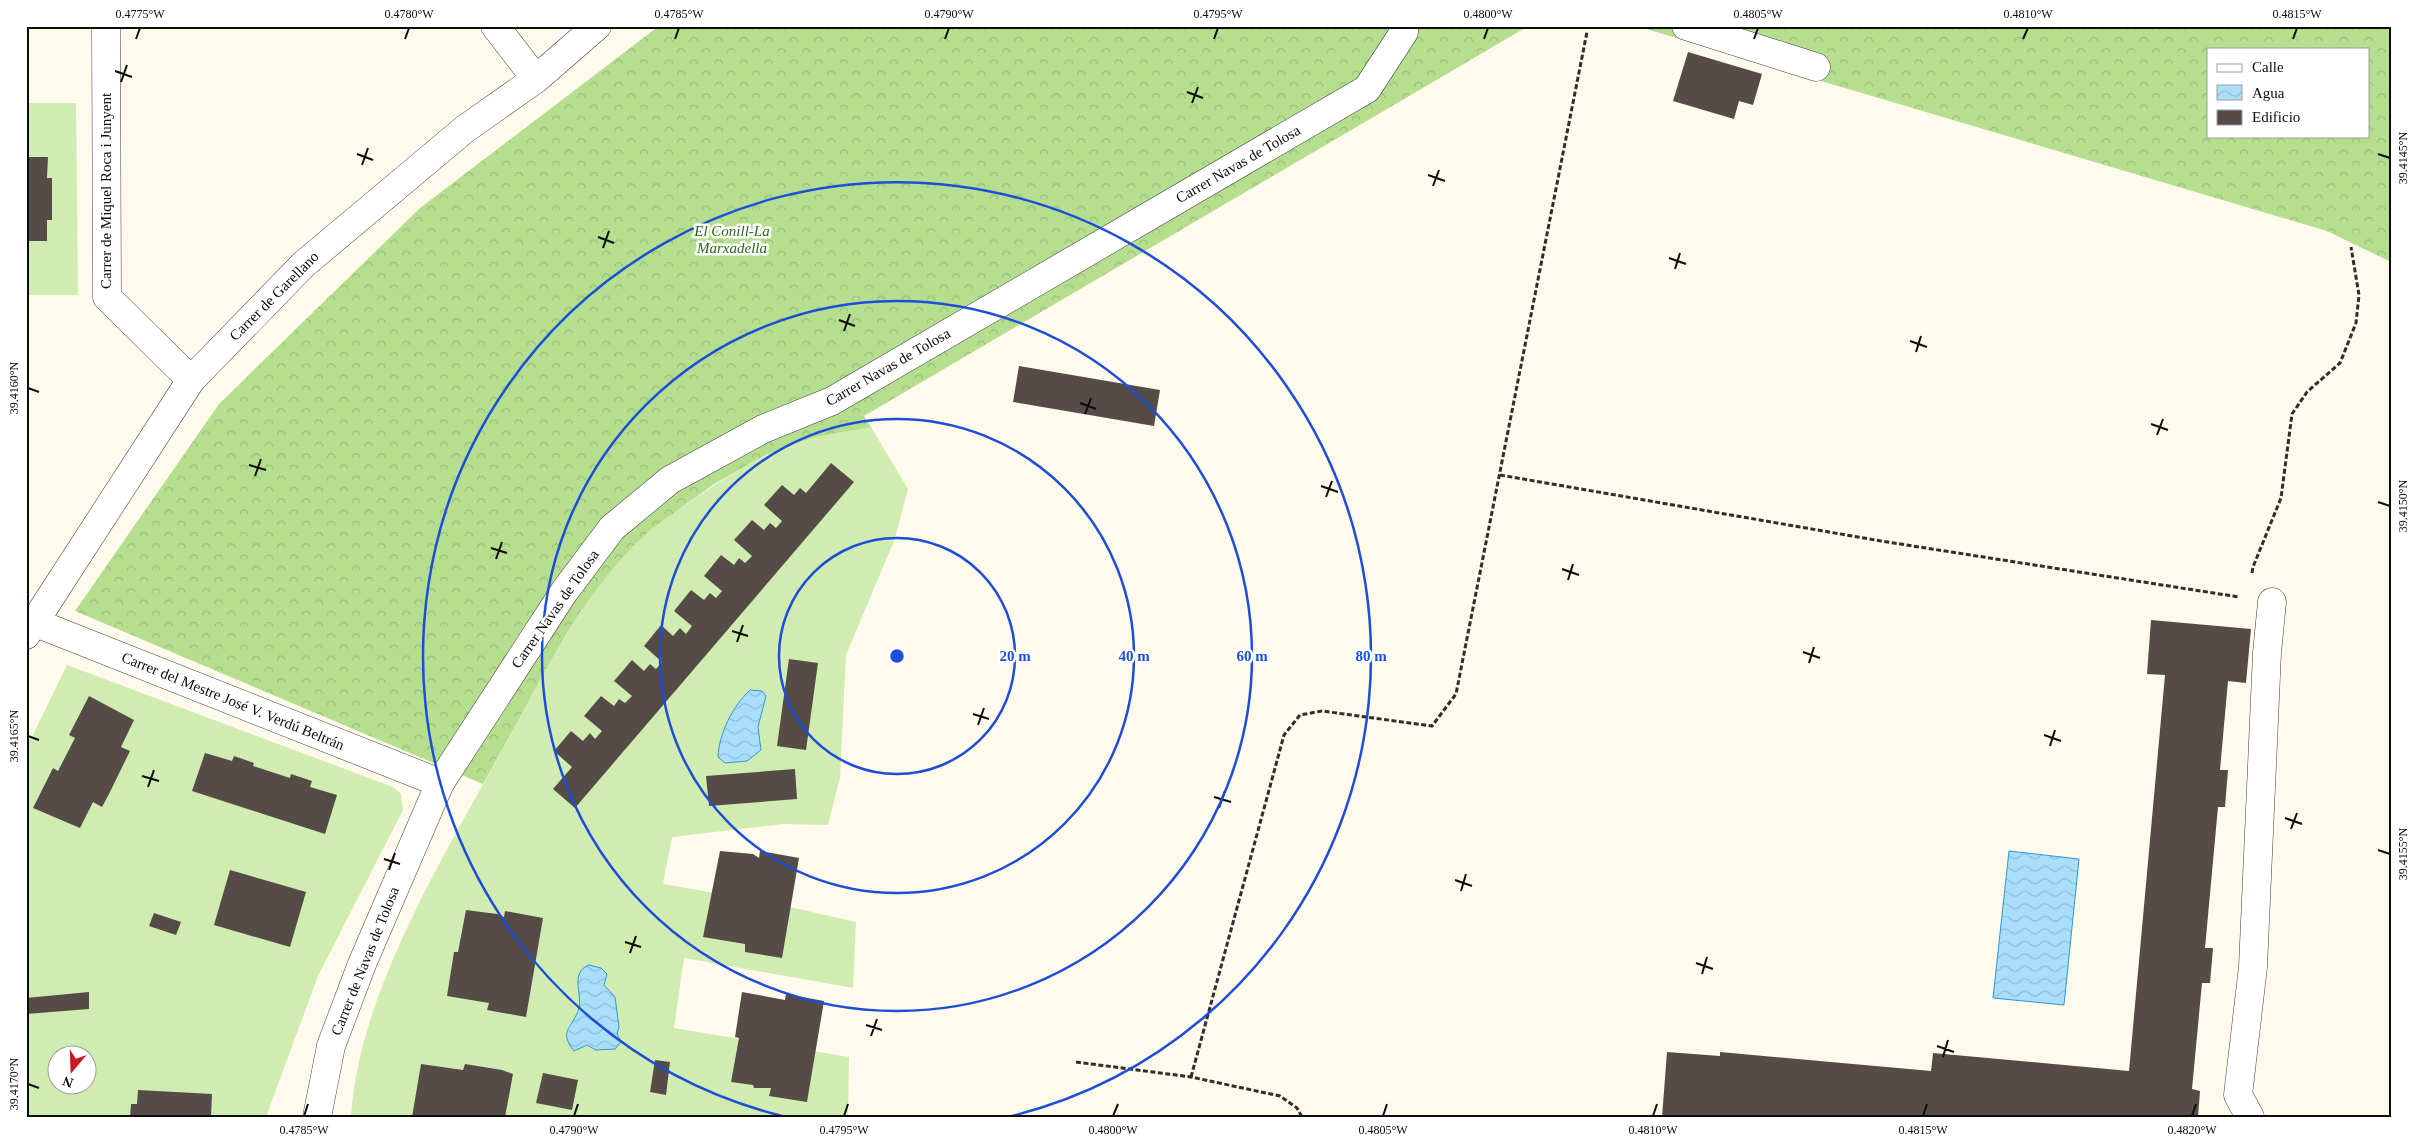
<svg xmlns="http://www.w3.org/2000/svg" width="2417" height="1143" font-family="'Times New Roman',serif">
	<defs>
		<pattern id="forest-crowns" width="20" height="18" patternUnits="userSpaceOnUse" patternTransform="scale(1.25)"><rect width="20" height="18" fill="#b5df8f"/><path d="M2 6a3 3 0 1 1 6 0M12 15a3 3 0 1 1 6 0" fill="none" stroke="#9abe7a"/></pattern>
		<pattern id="water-waves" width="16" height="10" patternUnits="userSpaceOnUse" patternTransform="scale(1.25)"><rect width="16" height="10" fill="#aadffb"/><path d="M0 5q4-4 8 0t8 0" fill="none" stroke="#91bed6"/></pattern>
	</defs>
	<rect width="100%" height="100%" fill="#fffaeb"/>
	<g fill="url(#forest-crowns)" fill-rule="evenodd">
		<polygon points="659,26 1541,26 1525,28 864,416 872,429 813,438 766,455 714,484 648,532 581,611 564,638 483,784 75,611 219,404 420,208"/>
		<path d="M1636 26H2391V262L2327 231ZM2208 49H2368V136H2208Z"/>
	</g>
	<g fill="#d1ecb1" fill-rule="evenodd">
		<polygon points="26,103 76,103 78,295 26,295"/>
		<path d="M871 427 908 489 894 541 846 655 840 778 828 825 783 824 672 837 663 884 772 903 856 922 853 988 684 958 674 1028 849 1057 848 1117H351C358 996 442 859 500 754 542 678 580 594 646 534 657 524 671 515 683 507 723 478 765 451 812 438 831 433 852 431 871 427Z"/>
		<path d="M67 665 393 787 401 794 403 810 318 976 266 1117H26V744L32 737ZM58 1056H88V1086H58Z"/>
	</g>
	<g fill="url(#water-waves)" stroke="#2b98d8">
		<path d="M750 690 762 691 766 696 758 727 761 750 747 761 725 763 718 757C719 733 733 706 750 690Z"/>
		<polygon points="2009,851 2079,859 2064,1005 1993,998"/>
		<path d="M589 965 601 968 607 974 604 985 615 997 619 1027 617 1034 621 1042 615 1049 596 1050 587 1045 574 1051C557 1030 574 1027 579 1008 582 993 570 972 589 965Z"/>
	</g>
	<g fill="#554c47">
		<polygon points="1688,52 1762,74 1753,105 1739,101 1734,119 1673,101"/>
		<polygon points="26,157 48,157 47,178 52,178 52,220 47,220 47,241 26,241"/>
		<polygon points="1019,366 1160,390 1154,426 1013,402"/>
		<polygon points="831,463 854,482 575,808 553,789 572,767 554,751 571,731 583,741 590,733 595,739 602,731 584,716 601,696 614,706 619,699 625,703 632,696 614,681 632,660 644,671 650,664 656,669 662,662 644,646 661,625 673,636 680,628 686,634 692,626 674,611 691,590 704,600 710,593 716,598 722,591 704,576 721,555 734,565 739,558 745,563 752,556 734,540 752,520 764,530 770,523 776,528 782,521 764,505 782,485 794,495 800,488 806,493"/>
		<polygon points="2151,620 2251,629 2246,683 2228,681 2220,770 2228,770 2225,807 2218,807 2205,948 2213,948 2210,983 2202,983 2192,1089 2200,1091 2198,1117 1751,1117 1734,1115 1734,1117 1662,1117 1667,1052 1720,1056 1720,1052 1931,1071 1933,1053 2129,1071 2165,675 2147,674"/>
		<polygon points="789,659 818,663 806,750 777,746"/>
		<polygon points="89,696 134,720 121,747 130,751 109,794 102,807 93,802 80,828 33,808 53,768 58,771 75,738 69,735"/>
		<polygon points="205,753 232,761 234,756 254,763 253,766 290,778 291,774 312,781 310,787 337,795 325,834 192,791"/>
		<polygon points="795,769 797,799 709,806 706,776"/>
		<polygon points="720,851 753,854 759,858 760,851 799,858 782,958 745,952 745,944 703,937"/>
		<polygon points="230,870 306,892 290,947 214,925"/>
		<polygon points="466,910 497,914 504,917 505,911 543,918 526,1017 487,1010 489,1003 447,996 454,952 458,952"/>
		<polygon points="154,913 181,922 176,935 149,926"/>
		<polygon points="89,992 89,1009 26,1014 26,998"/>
		<polygon points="742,992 785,1000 786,994 824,1001 807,1102 769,1096 771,1088 754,1088 753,1085 731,1082 739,1038 735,1037"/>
		<polygon points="655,1060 670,1062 666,1095 650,1092"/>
		<polygon points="421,1064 463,1070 465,1064 502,1070 513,1074 505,1117 412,1117"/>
		<polygon points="543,1073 578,1080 572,1110 536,1103"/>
		<polygon points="138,1090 212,1094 211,1117 130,1117 131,1104 137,1104"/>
	</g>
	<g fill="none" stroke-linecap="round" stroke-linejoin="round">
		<defs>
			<g id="minor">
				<polyline points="106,26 107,297 191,380"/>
				<polyline points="495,26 536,79"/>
				<polyline points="1686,26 1816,67"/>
				<polyline points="26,619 440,783"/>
				<polyline points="26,635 191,380 304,264 465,129 536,79 597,26"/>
				<polyline points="317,1117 331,1046 362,964 440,783 564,592 612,528 670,480 763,429 832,401 1367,89 1404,32 1404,26"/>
				<polyline points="2250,1117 2238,1095 2253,967 2267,653 2272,602"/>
			</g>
		</defs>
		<use href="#minor" stroke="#3f3f3f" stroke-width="29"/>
		<g stroke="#2e2e2e" stroke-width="3" stroke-dasharray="5 2.5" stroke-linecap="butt">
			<polyline points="1500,475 1881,541 2239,597"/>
			<polyline points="2252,573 2253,567 2281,498 2292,414 2307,392 2340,363 2356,323 2359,295 2351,247"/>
			<polyline points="1076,1062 1191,1077 1280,1096 1297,1108 1302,1117"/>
			<polyline points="1191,1077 1284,735 1300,715 1322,711 1432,726 1456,694 1587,32"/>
		</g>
		<use href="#minor" stroke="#fff" stroke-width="28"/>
	</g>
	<path fill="none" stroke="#0c0c0c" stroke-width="2" d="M136 39 140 28M405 39 409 28M675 39 679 28M945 39 949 28M1214 39 1218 28M1484 39 1488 28M1754 39 1758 28M2023 39 2028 28M2293 39 2297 28M115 71 132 77M121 82 127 65M1187 92 1203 98M1192 103 1198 87M357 154 373 160M2378 154 2390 158M362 165 368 148M1428 175 1445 181M1433 186 1439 170M598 237 614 243M603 248 609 231M1669 258 1686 264M1675 269 1680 253M839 320 855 326M844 331 850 314M1910 341 1927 347M1916 352 1921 336M28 388 39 392M1080 403 1096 409M1085 414 1091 398M2151 424 2168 430M2157 435 2163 419M249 465 266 470M255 476 261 459M1321 486 1338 492M1326 497 1332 481M2378 502 2390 506M491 548 507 553M496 559 502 542M1562 569 1579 575M1568 580 1573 564M732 631 748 636M737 642 743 625M1803 652 1820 658M1809 663 1814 647M973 714 989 719M978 725 984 708M2044 735 2061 741M28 736 39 740M2050 746 2055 730M142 776 159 781M148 787 154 770M1214 797 1231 802M1219 808 1225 791M2285 818 2302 824M2291 829 2297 813M2378 850 2390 854M384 859 400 864M389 870 395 853M1455 880 1472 886M1461 891 1466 874M625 942 641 947M630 953 636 936M1696 963 1713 969M1702 974 1707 957M866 1025 882 1030M871 1036 877 1019M1937 1046 1954 1052M1943 1057 1948 1040M28 1084 39 1088M304 1116 308 1104M574 1116 578 1104M844 1116 848 1104M1113 1116 1118 1104M1383 1116 1387 1104M1653 1116 1657 1104M1923 1116 1927 1104M2192 1116 2196 1104"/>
	<g fill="none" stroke="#1d4ed8" stroke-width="2.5">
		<circle cx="897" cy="656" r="118"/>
		<circle cx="897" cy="656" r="237"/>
		<circle cx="897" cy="656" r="355"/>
		<path d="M782 1116A474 474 0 1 1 1012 1116"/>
	</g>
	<g text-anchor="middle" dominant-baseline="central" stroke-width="5" stroke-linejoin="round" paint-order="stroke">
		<g font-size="15" fill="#0c0c0c" stroke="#fff">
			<text transform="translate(1238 164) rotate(-30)">Carrer Navas de Tolosa</text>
			<text transform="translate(106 191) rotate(-90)">Carrer de Miquel Roca i Junyent</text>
			<text transform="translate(274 296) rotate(-45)">Carrer de Garellano</text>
			<text transform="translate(888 367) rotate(-30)">Carrer Navas de Tolosa</text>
			<text transform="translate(555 609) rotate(-55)">Carrer Navas de Tolosa</text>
			<text transform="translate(233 701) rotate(22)">Carrer del Mestre José V. Verdú Beltrán</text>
			<text transform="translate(365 961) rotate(-68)">Carrer de Navas de Tolosa</text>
		</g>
		<g font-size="15" font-style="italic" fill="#2a6817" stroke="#fff">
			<text x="732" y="231">El Conill-La<tspan x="732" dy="17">Marxadella</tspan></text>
		</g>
	</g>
	<circle cx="897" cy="656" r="8" fill="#1d4ed8" stroke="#fff" stroke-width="2.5"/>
	<g font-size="15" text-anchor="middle" font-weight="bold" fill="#1d4ed8" stroke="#fff" stroke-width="5" stroke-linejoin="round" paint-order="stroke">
		<text x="1015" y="661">20 m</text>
		<text x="1134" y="661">40 m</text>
		<text x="1252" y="661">60 m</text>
		<text x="1371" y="661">80 m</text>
	</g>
	<rect width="2417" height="1143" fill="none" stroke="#ffffff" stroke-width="55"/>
	<rect x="2207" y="48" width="162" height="90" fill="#ffffff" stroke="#9e9e9e"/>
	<rect x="2217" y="64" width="25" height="8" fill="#ffffff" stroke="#9e9e9e"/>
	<text x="2252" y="72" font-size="15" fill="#0c0c0c">Calle</text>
	<rect x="2217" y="85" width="25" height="15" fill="url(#water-waves)" stroke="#9e9e9e"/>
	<text x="2252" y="98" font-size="15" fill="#0c0c0c">Agua</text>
	<rect x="2217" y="110" width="25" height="15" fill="#554c47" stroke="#9e9e9e"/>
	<text x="2252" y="122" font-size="15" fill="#0c0c0c">Edificio</text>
	<g transform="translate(72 1070) rotate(199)"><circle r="24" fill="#ffffff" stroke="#9e9e9e"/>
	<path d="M0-4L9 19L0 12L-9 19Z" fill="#c71926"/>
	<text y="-8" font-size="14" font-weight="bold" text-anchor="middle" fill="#0c0c0c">N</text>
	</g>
	<rect x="28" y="28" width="2362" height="1088" fill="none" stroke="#0c0c0c" stroke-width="2"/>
	<g font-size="12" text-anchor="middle" fill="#0c0c0c">
		<text x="140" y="18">0.4775°W</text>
		<text x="409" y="18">0.4780°W</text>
		<text x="679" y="18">0.4785°W</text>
		<text x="949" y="18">0.4790°W</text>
		<text x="1218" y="18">0.4795°W</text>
		<text x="1488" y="18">0.4800°W</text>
		<text x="1758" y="18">0.4805°W</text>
		<text x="2028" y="18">0.4810°W</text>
		<text x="2297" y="18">0.4815°W</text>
		<text transform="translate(2403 158) rotate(-90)" y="4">39.4145°N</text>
		<text transform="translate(14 388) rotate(-90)" y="4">39.4160°N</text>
		<text transform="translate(2403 506) rotate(-90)" y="4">39.4150°N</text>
		<text transform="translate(14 736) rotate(-90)" y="4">39.4165°N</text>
		<text transform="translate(2403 854) rotate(-90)" y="4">39.4155°N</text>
		<text transform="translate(14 1084) rotate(-90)" y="4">39.4170°N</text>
		<text x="304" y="1134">0.4785°W</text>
		<text x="574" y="1134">0.4790°W</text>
		<text x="844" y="1134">0.4795°W</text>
		<text x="1113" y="1134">0.4800°W</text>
		<text x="1383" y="1134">0.4805°W</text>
		<text x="1653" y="1134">0.4810°W</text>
		<text x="1923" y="1134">0.4815°W</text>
		<text x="2192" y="1134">0.4820°W</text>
	</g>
</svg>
